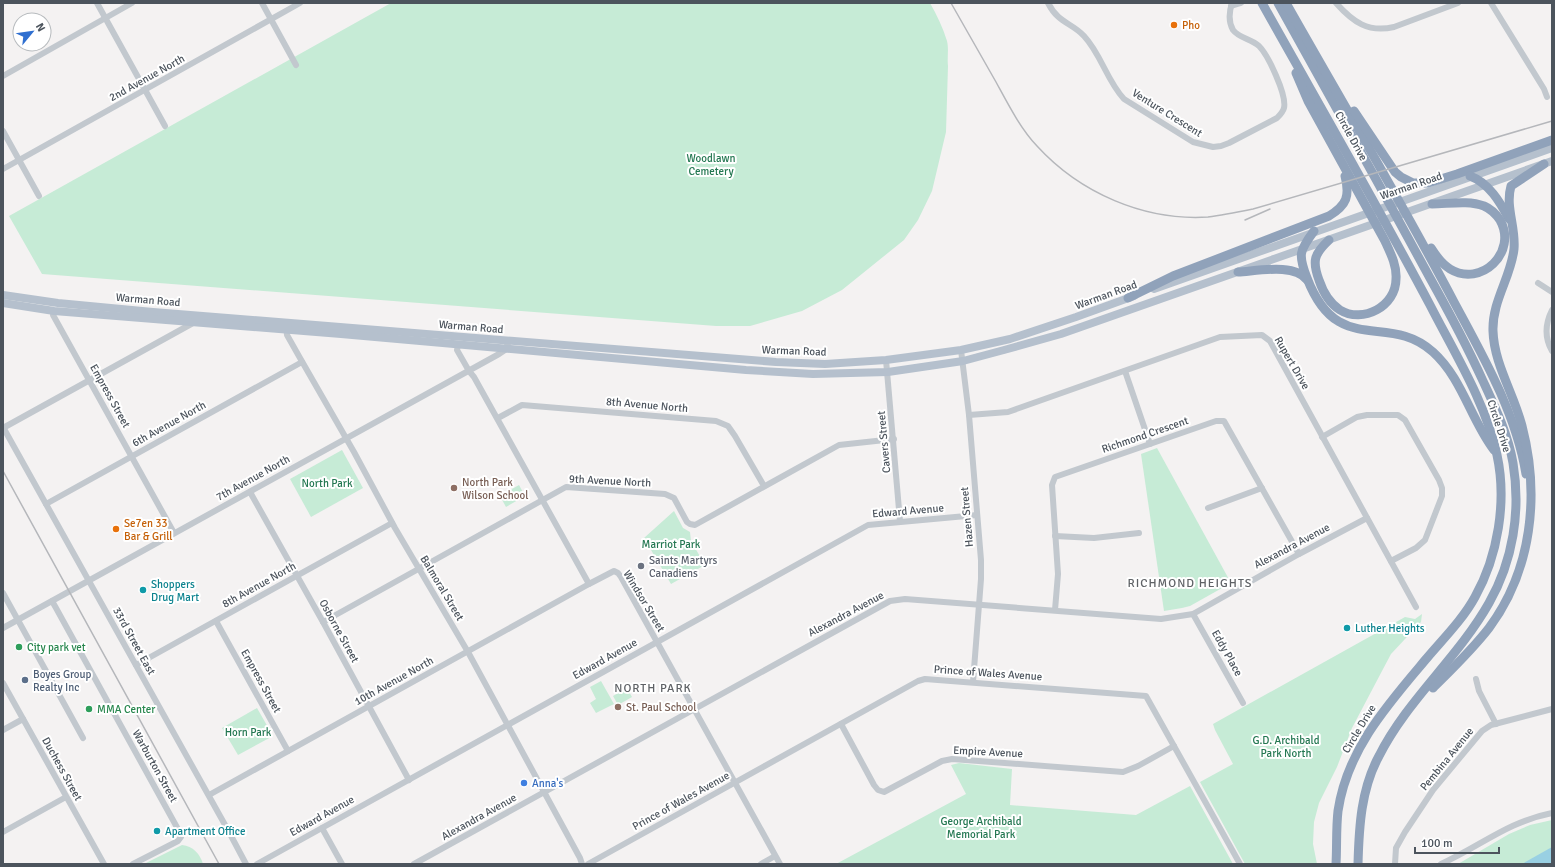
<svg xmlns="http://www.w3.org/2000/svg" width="1555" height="867" font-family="Signika,sans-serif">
	<rect width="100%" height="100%" fill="#f4f2f2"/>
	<g fill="#c6ebd6">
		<path d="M391,3H930C937,15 943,28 947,41C949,49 947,58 948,66L946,132L932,191L918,220L904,240L842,290L802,311L750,326H716L42,274L9,216Z"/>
		<path d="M1157,448L1231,583L1190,606L1182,608L1164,611L1141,454Z"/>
		<path d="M342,450L363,488L311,517L290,479Z"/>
		<path d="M519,485L525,496L506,507L500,496Z"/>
		<path d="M674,511L683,528L690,532L691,541L705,565L671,584L644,538Z"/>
		<path d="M1422,614L1421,622L1391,654L1382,671L1352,728L1337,767L1319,803L1314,822L1313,844L1317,864H1245L1200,782L1233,764L1215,730L1213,724L1405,617L1415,619Z"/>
		<path d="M601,681L614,704L596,713L590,703L596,699L590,687Z"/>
		<path d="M627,688L632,697L618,705L613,696Z"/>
		<path d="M257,708L273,736L238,755L222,728Z"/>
		<path d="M959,763L1012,769L1010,805L1136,815L1190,786L1233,864H836L966,794L951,765Z"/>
		<path d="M1552,820V850L1524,864H1458L1509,834L1530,825Z"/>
		<path d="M182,845C193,846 200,854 203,864H144Z"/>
	</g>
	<path fill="#99d0e3" d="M1552,847V864H1522Z"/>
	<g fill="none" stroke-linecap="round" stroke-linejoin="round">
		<g stroke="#c2c8ce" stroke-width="6">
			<path d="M97,3L165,126"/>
			<path d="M262,3L296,65"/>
			<path d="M1048,3C1059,24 1071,22 1084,36C1101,54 1107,81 1124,99L1193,142L1213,147L1221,146L1229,143L1277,118C1280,115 1283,112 1284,108C1287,95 1268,55 1259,46C1251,39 1239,38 1233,30C1228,21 1229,12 1232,3"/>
			<path d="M1336,3C1353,22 1368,33 1394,27L1458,3"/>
			<path d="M1491,3L1544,89L1547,97"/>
			<path d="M1231,6L1241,3"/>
			<path d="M3,76L132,3"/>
			<path d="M3,131L39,196"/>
			<path d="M3,169L300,3"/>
			<path d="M1538,283L1552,292"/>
			<path d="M1552,310C1545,324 1544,337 1552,351"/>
			<path d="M54,311L53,315L174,533"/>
			<path d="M286,326L287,335L300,358L354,452L395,528L468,652L580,858L582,864"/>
			<path d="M458,345L457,350L469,371L474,377L589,584"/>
			<path d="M961,350L969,415L981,560V579L973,682"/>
			<path d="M886,360L900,521"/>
			<path d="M1125,371L1150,444"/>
			<path d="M969,415L1008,412L1220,337L1262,335L1270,341L1416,607"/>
			<path d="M498,418L522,405L716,421L728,426L735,436L764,486"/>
			<path d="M3,427L229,832L246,864"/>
			<path d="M3,428L193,323"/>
			<path d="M1322,437L1357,417L1367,415H1398L1405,420L1439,480L1442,488V496L1425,540L1416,548L1391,561"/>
			<path d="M250,492L323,622L409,780"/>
			<path d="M46,504L302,362"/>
			<path d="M1208,508L1262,488"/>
			<path d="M1055,536L1094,538L1139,533"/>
			<path d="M3,593L83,738"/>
			<path d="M52,601L56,608L179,831L181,837L178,841L133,864"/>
			<path d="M1055,610L1058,574L1052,485L1055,477L1216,421H1224L1299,554"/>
			<path d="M1193,614L1243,703"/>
			<path d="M216,621L288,751"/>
			<path d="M323,622L566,487L665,494L674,498L687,522L690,524L695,525L839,445L894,439"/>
			<path d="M3,628L499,354L505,350L509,341"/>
			<path d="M136,665L392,523"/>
			<path d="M1476,679L1479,691L1496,724"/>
			<path d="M3,683L104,864"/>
			<path d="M841,724L874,785L878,790L884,792L942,761L952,759L1123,772L1138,766L1174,746"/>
			<path d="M3,730L23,719"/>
			<path d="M209,795L589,584L614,571L618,573L621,577L780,864"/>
			<path d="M322,828L342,864"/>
			<path d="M3,832L66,797"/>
			<path d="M257,864L868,525L977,515"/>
			<path d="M414,864L890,601L905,599L1161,619L1193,614L1299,554L1367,518"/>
			<path d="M588,864L918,681L925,679L1146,696L1240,864"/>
			<path d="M761,864L775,856"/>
			<path d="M1395,864L1396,848L1405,832L1433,790L1482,731L1491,725L1552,709"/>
			<path d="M1441,864C1481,846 1507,822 1552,813"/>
		</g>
		<g stroke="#b5c0cd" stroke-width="8">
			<path d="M1154,289L1552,148"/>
			<path d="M3,295L58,303L153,312L776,362L825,364L886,360L961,350L1010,339L1076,317L1134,296"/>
			<path d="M3,303L54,311L104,315L341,334L746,370L813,374L888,372L963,361L1004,350L1061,334L1552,161"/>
		</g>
		<g stroke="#90a2ba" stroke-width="9">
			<path d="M1262,3C1318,103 1376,203 1430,305C1454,352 1486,403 1497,455C1507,501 1498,556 1475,597C1463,619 1444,638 1427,658C1389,703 1347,749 1338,811C1336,828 1337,847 1336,864"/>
			<path d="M1278,3C1329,94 1380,186 1430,278C1449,312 1467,346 1483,381C1495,407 1508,434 1513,463C1521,511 1513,561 1489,603C1458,658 1407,700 1379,756C1361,789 1359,827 1358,864"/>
			<path d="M1286,3C1342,102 1401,201 1454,302C1483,356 1516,413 1526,474"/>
			<path d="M1296,73L1308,101L1385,241C1391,254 1397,266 1396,279C1396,306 1363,324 1340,310C1329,303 1323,292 1319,280C1312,261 1314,254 1329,240"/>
			<path d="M1354,111L1395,172L1401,177L1413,183H1428L1457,174L1552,140"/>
			<path d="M1470,176C1489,183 1500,202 1509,219"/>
			<path d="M1314,231C1299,251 1298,255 1307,278C1338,359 1388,311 1433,352C1462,378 1471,420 1494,450"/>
			<path d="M1431,248C1436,256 1442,264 1450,269C1481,288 1518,252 1500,220C1496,214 1491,209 1484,206C1468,200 1448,204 1432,204"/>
			<path d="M1238,272C1257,271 1295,263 1307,280"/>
			<path d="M1128,298L1173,276L1329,216C1347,205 1350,196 1345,176"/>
			<path d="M1433,688C1452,669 1472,650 1489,628C1532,570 1540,495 1522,426C1514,394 1494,364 1493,331C1492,301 1511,277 1514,249C1516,227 1505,207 1511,186L1544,164"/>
		</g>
		<g stroke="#b5b7bb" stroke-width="1.5">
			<path d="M951,3C966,29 981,56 996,82C1008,104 1020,128 1037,146C1080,193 1144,221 1208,217C1223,215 1238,212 1253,209L1552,121"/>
			<path d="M1245,220L1270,209"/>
			<path d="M3,471L219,864"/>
		</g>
	</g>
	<g fill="#e8710a" stroke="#fff" stroke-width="1.5">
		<circle cx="1174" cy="25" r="4"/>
		<circle cx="116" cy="529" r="4"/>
	</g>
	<g fill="#8d6e63" stroke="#fff" stroke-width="1.5">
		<circle cx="454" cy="488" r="4"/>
		<circle cx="618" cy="707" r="4"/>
	</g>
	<circle fill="#6b7280" stroke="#fff" stroke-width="1.5" cx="641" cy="566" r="4"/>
	<g fill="#0f9aa8" stroke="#fff" stroke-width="1.5">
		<circle cx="143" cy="590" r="4"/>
		<circle cx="1347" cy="628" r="4"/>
		<circle cx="157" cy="831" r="4"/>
	</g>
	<g fill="#2e9e5b" stroke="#fff" stroke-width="1.5">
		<circle cx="19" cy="647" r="4"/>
		<circle cx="89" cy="709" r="4"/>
	</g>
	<circle fill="#5c6f8a" stroke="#fff" stroke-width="1.5" cx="25" cy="680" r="4"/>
	<circle fill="#3f7fe0" stroke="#fff" stroke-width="1.5" cx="524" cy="783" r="4"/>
	<g text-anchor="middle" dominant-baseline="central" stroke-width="4" stroke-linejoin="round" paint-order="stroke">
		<g font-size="11" fill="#c56008" stroke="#fff" text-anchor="start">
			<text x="1182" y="25">Pho</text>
			<text x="124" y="523">Se7en 33<tspan x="124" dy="13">Bar &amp; Grill</tspan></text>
		</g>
		<g font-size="11" fill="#4c545d" stroke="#fff">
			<text transform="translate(147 78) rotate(-29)">2nd Avenue North</text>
			<text transform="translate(1167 113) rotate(32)">Venture Crescent</text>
			<text transform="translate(1351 136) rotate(61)">Circle Drive</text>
			<text transform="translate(1411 186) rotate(-19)">Warman Road</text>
			<text transform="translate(1106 295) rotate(-20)">Warman Road</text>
			<text transform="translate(148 300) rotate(5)">Warman Road</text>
			<text transform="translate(471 327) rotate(5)">Warman Road</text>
			<text transform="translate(794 351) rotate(2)">Warman Road</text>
			<text transform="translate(1292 363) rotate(60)">Rupert Drive</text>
			<text transform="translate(110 396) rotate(61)">Empress Street</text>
			<text transform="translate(647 405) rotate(5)">8th Avenue North</text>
			<text transform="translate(169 424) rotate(-29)">6th Avenue North</text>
			<text transform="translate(1499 426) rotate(72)">Circle Drive</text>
			<text transform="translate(1145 435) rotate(-19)">Richmond Crescent</text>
			<text transform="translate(884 442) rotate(-95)">Cavers Street</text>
			<text transform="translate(253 478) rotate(-29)">7th Avenue North</text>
			<text transform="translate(610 481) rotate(3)">9th Avenue North</text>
			<text transform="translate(908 511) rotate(-5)">Edward Avenue</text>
			<text transform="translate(967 517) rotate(-95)">Hazen Street</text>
			<text transform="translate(1292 546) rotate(-28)">Alexandra Avenue</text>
			<text transform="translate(259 585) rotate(-29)">8th Avenue North</text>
			<text transform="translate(442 588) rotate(59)">Balmoral Street</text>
			<text transform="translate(644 601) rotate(59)">Windsor Street</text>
			<text transform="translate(846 614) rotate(-28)">Alexandra Avenue</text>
			<text transform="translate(339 631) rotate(61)">Osborne Street</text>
			<text transform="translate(134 641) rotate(61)">33rd Street East</text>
			<text transform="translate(1227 653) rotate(61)">Eddy Place</text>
			<text transform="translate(605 659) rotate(-29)">Edward Avenue</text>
			<text transform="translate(988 673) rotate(4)">Prince of Wales Avenue</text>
			<text transform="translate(261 681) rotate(61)">Empress Street</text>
			<text transform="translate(394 681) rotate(-29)">10th Avenue North</text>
			<text transform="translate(1359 729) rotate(-59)">Circle Drive</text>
			<text transform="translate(988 752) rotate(3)">Empire Avenue</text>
			<text transform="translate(1447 759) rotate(-51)">Pembina Avenue</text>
			<text transform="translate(155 766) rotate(61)">Warburton Street</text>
			<text transform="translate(62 769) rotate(61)">Duchess Street</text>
			<text transform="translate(681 801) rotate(-29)">Prince of Wales Avenue</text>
			<text transform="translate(322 816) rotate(-29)">Edward Avenue</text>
			<text transform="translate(479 817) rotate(-29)">Alexandra Avenue</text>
		</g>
		<g font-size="11" fill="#237751" stroke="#fff">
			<text x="711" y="158">Woodlawn<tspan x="711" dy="13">Cemetery</tspan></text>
			<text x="327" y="483">North Park</text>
			<text x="671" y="544">Marriot Park</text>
			<text x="248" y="732">Horn Park</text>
			<text x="1286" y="740">G.D. Archibald<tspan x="1286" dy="13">Park North</tspan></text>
			<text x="981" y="821">George Archibald<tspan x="981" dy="13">Memorial Park</tspan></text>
		</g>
		<g font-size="11" fill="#785e54" stroke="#fff" text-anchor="start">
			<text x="462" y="482">North Park<tspan x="462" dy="13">Wilson School</tspan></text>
			<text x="626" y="707">St. Paul School</text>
		</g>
		<g font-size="11" fill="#5b616d" stroke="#fff" text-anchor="start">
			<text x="649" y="560">Saints Martyrs<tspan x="649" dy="13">Canadiens</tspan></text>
		</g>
		<g font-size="11" fill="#0d838f" stroke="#fff" text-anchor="start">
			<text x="151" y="584">Shoppers<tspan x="151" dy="13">Drug Mart</tspan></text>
			<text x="1355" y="628">Luther Heights</text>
			<text x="165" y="831">Apartment Office</text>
		</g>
		<g font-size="11" fill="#27864d" stroke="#fff" text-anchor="start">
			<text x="27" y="647">City park vet</text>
			<text x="97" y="709">MMA Center</text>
		</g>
		<g font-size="11" fill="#4e5e75" stroke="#fff" text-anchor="start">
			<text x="33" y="674">Boyes Group<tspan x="33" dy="13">Realty Inc</tspan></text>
		</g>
		<g font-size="11" fill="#366cbe" stroke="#fff" text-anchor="start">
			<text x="532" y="783">Anna's</text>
		</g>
		<g font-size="12" letter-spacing="1" fill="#5f6266" stroke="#fff">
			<text x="1190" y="583">RICHMOND HEIGHTS</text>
			<text x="653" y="688">NORTH PARK</text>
		</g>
	</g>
	<rect width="1555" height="867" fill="none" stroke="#4c545d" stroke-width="8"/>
	<g transform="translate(32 32) rotate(61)"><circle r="19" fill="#ffffff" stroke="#b7bbbe"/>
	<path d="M0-3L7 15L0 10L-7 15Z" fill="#2f6fd0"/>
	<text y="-6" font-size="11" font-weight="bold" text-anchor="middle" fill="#4c545d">N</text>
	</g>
	<path d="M1415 847v6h84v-6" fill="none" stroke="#4c545d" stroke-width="2"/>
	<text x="1421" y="847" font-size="12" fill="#4c545d" stroke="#ffffff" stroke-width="3" paint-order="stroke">100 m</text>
</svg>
